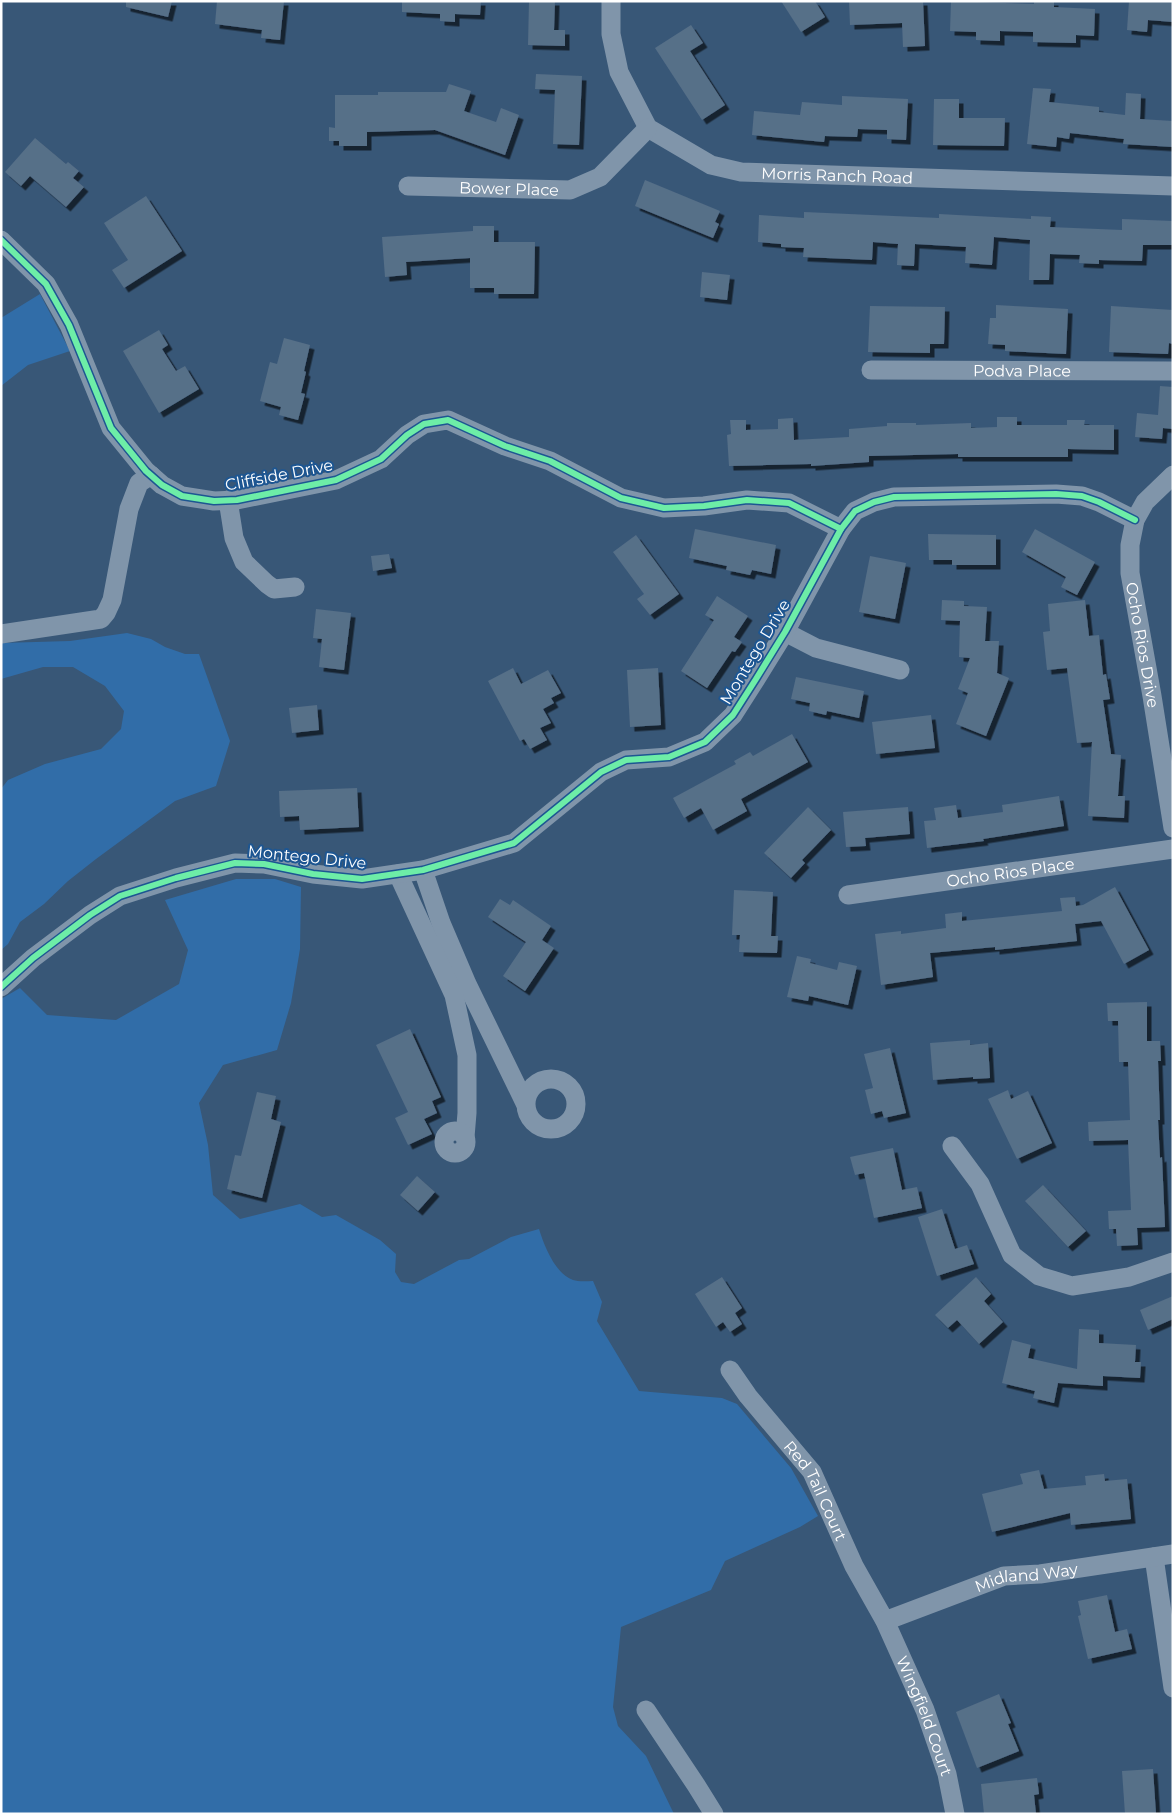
<svg xmlns="http://www.w3.org/2000/svg" width="1174" height="1815" font-family="Montserrat,sans-serif">
	<defs>
		<filter id="shadow"><feDropShadow dx="4.5" dy="4.5" stdDeviation="0" flood-color="#0009"/></filter>
	</defs>
	<rect width="100%" height="100%" fill="#385777"/>
	<g fill="#316da8">
		<path d="M40,294L70,351L28,365L1,386V318Z"/>
		<path d="M127,633L151,639L165,647L185,654H199L230,741L216,786L175,801L96,859L68,881L44,904L20,922L8,944L1,950V789L8,780L45,764L101,749L121,729L124,711L105,686L73,667H43L1,679V643L70,641Z"/>
		<path d="M236,879H275L301,887L300,949L291,1003L277,1050L223,1065L199,1103L208,1145L213,1195L240,1219L300,1204L322,1217L336,1215L380,1240L396,1254L395,1272L401,1282L414,1284L459,1260L469,1259L511,1237L539,1229C544,1245 555,1274 573,1280C579,1282 587,1281 593,1281L602,1302L597,1321L639,1391L722,1398L737,1404L791,1468L818,1516L800,1527L725,1561L711,1590L621,1627L613,1707L618,1726L646,1756L674,1814H1V999L20,988L47,1015L116,1020L179,984L188,950L165,900Z"/>
	</g>
	<g fill="#566f88" filter="url(#shadow)">
		<path d="M126,1H172L168,17L126,7Z"/>
		<path d="M217,1H284L280,40L261,38L262,30L215,24Z"/>
		<path d="M402,1H481L480,15L455,14V22L440,21V14L402,12Z"/>
		<path d="M529,1H555L554,30H565V46L528,45Z"/>
		<path d="M781,1H815L825,17L801,32Z"/>
		<path d="M849,1H923L925,46L903,47L902,23L850,25Z"/>
		<path d="M951,1L1034,4V1H1054V7L1095,9L1094,36L1076,35V43L1033,42V32L1000,31V41L976,40V32L950,31Z"/>
		<path d="M1129,1H1173V22L1148,20L1147,32L1127,30Z"/>
		<path d="M691,25L703,43L690,51L725,105L702,120L655,48Z"/>
		<path d="M536,74L582,76L579,145L553,144L555,90L535,89Z"/>
		<path d="M449,84L471,91L464,111L496,122L501,108L519,115L505,155L435,130L367,132V146H339V141H329V127L335,128V95H378V92H446Z"/>
		<path d="M1033,88L1051,89L1049,102L1099,107V112L1125,115L1126,93L1141,94L1140,119L1173,121V147L1123,144L1124,139L1070,133L1069,139L1057,137L1056,147L1027,144Z"/>
		<path d="M842,96L908,99L906,140L887,139V130L858,129L857,137L825,136L824,142L752,135L754,111L800,115L802,102L842,105Z"/>
		<path d="M934,99H959V118H1005L1004,146L933,145Z"/>
		<path d="M35,138L66,164L68,162L79,171L73,178L84,187L66,207L30,176L21,186L5,172Z"/>
		<path d="M645,180L720,211L715,222L719,224L713,238L635,206Z"/>
		<path d="M146,196L182,251L124,288L112,270L128,260L104,223Z"/>
		<path d="M804,212L939,218V214L1031,219V216L1051,217L1050,227L1122,230V219L1173,221V245H1143L1142,261L1099,260V264L1079,263L1080,255L1050,254L1049,280H1029L1030,240L994,237L992,265L965,263L966,247L915,244L914,266L897,265L898,244L873,242L872,260L803,257L804,248L781,247V244L758,242L759,215L804,218Z"/>
		<path d="M473,226H494V242H535L534,294H494V288H470V258L406,262L407,275L385,277L382,237L473,231Z"/>
		<path d="M702,272L730,275L727,300L700,297Z"/>
		<path d="M996,305L1068,309L1066,354L1005,351V345L988,344L990,318H996Z"/>
		<path d="M870,306L945,307L944,344H930V353L868,352Z"/>
		<path d="M1111,306L1173,310V344L1169,343L1168,354L1109,352Z"/>
		<path d="M159,330L168,345L162,349L176,371L185,366L199,389L159,413L123,351Z"/>
		<path d="M284,338L310,345L304,371L306,372L301,393L305,394L298,420L279,415L281,407L260,401L270,362L277,364Z"/>
		<path d="M1160,386L1173,387V429L1163,428L1162,439L1135,437L1137,413L1158,415Z"/>
		<path d="M997,417H1017V425H1067V420H1085L1084,425H1114V450L1068,449V457H958V454L869,456V462L811,466V464L729,466L727,435L731,434L730,420H746V430L778,429V419L793,418L794,440L849,437V429L887,426V423H916V425L971,423V428L997,427Z"/>
		<path d="M695,529L776,545L771,574L752,570L750,575L726,570L727,566L689,558Z"/>
		<path d="M1035,529L1095,562L1077,595L1061,587L1066,577L1022,552Z"/>
		<path d="M928,534L996,535V565H952V560H929Z"/>
		<path d="M636,535L679,594L650,615L637,599L644,594L613,552Z"/>
		<path d="M389,554L392,568L373,571L371,556Z"/>
		<path d="M870,556L906,563L895,619L859,612Z"/>
		<path d="M717,596L748,616L734,637L742,642L735,652L732,651L707,688L681,671L714,620L705,615Z"/>
		<path d="M942,600L964,601V606L987,607L985,641H999L997,673L1009,678L986,736L956,724L968,693L958,689L970,658L959,657L960,621L941,620Z"/>
		<path d="M1085,600L1089,636L1099,635L1103,675L1106,674L1110,699L1103,700L1111,754L1121,755L1118,796H1125L1124,818L1088,816L1092,742L1077,743L1067,668L1047,670L1043,632L1050,631L1048,604Z"/>
		<path d="M316,609L351,613L344,670L319,667L322,639L313,638Z"/>
		<path d="M513,668L521,684L548,670L561,693L551,698L554,703L543,709L551,723L540,728L547,740L530,749L524,739L520,741L488,681Z"/>
		<path d="M658,668L661,725L630,727L627,670Z"/>
		<path d="M796,677L864,691L859,718L827,711L826,715L809,711L810,703L791,699Z"/>
		<path d="M317,705L319,730L292,733L289,708Z"/>
		<path d="M931,715L935,748L876,754L872,722Z"/>
		<path d="M792,734L808,762L741,799L747,811L713,830L701,808L684,818L673,798L736,764L734,761L750,752L753,756Z"/>
		<path d="M357,788L359,827L300,830L299,816L280,817L279,791Z"/>
		<path d="M1059,796L1064,826L983,839L984,841L927,848L924,821L936,820L934,808L956,805L958,818L1003,812L1002,805Z"/>
		<path d="M808,807L831,830L802,860L805,863L791,878L764,853Z"/>
		<path d="M908,807L910,834L865,838L866,846L846,847L843,812Z"/>
		<path d="M1115,887L1149,950L1124,964L1101,921L1075,924L1077,941L995,950V947L930,953L933,977L881,985L875,934L901,931V934L946,928L945,914L962,912V921L1062,911L1060,898L1075,897L1076,906L1083,905Z"/>
		<path d="M734,890L773,892L771,936H778L777,953L739,952L740,935H732Z"/>
		<path d="M500,899L510,905L513,900L551,926L542,940L554,948L525,991L503,976L526,942L488,917Z"/>
		<path d="M797,956L811,959L810,963L837,970L839,962L857,966L848,1005L809,996L808,1001L787,997Z"/>
		<path d="M1147,1002V1041H1160L1161,1061H1158L1160,1120H1158L1160,1158L1162,1157L1165,1227L1137,1228L1138,1245L1117,1246L1116,1229H1109L1108,1211L1131,1210L1128,1140L1089,1141L1088,1122L1130,1120L1128,1062H1119L1118,1021H1108L1107,1003Z"/>
		<path d="M410,1029L441,1097L432,1101L437,1113L424,1119L432,1134L408,1145L395,1118L408,1112L376,1045Z"/>
		<path d="M970,1040V1045L988,1043L990,1078L973,1079V1077L933,1080L930,1043Z"/>
		<path d="M890,1048L906,1113L884,1118L882,1111L871,1114L865,1090L873,1088L864,1054Z"/>
		<path d="M1008,1090L1011,1099L1028,1091L1052,1143L1017,1159L988,1099Z"/>
		<path d="M257,1092L276,1096L271,1119L281,1122L262,1198L227,1189L235,1155L241,1156Z"/>
		<path d="M893,1148L902,1190L917,1187L922,1208L874,1218L864,1173L855,1175L850,1157Z"/>
		<path d="M417,1176L435,1192L418,1211L400,1195Z"/>
		<path d="M1043,1185L1086,1231L1068,1247L1025,1201Z"/>
		<path d="M942,1209L955,1249L967,1245L974,1264L937,1276L918,1217Z"/>
		<path d="M722,1277L742,1308L735,1313L742,1324L730,1332L723,1322L716,1327L695,1294Z"/>
		<path d="M976,1277L991,1294L984,1301L1003,1322L979,1344L957,1320L948,1328L935,1315Z"/>
		<path d="M1173,1296V1319L1148,1330L1140,1310Z"/>
		<path d="M1079,1329L1099,1330V1343L1136,1345L1135,1362H1141L1140,1378L1103,1376V1386L1058,1383L1054,1403L1033,1398L1035,1391L1002,1383L1012,1340L1031,1345L1028,1358L1077,1369Z"/>
		<path d="M1039,1470L1044,1489L1086,1485L1085,1476L1104,1474L1105,1481L1127,1479L1131,1519L1071,1525L1070,1513L992,1532L982,1494L1023,1484L1020,1474Z"/>
		<path d="M1107,1595L1115,1632L1127,1629L1132,1649L1088,1659L1078,1616L1081,1615L1078,1601Z"/>
		<path d="M999,1694L1011,1723L1008,1724L1019,1751L977,1768L956,1712Z"/>
		<path d="M1153,1769L1156,1814H1125L1122,1771Z"/>
		<path d="M1037,1778L1039,1794L1034,1795L1036,1814H984L981,1784Z"/>
	</g>
	<g fill="none" stroke-linecap="round" stroke-linejoin="round">
		<g stroke="#8095aa" stroke-width="19">
			<path id="s1" d="M611,1V34L619,72L648,128L711,165L741,172L1173,186"/>
			<path id="s2" d="M408,186L570,190L600,177L648,128"/>
			<path d="M1,240L46,284L69,325L111,428L146,471L162,485L182,496L214,501L237,500L336,480L381,459L407,435L424,424L448,420L505,446L550,461L621,498L664,508L704,506L747,500L789,503L841,529"/>
			<path id="s3" d="M871,370L1173,371"/>
			<path id="s4" d="M1173,475L1145,502L1135,520L1130,545V573L1152,696L1173,828"/>
			<path d="M228,500L234,538L244,562L267,584L274,589L295,587"/>
			<path d="M785,632L816,648L900,670"/>
			<path d="M1,634L101,619L106,613L112,600L129,509L139,483L151,475"/>
			<path d="M423,870L441,923L467,984L525,1103"/>
			<path d="M398,874L454,995L467,1055V1113L465,1137"/>
			<path id="s5" d="M848,895L1173,849"/>
			<path d="M1,987L33,958L90,915L120,896L176,878L235,863L264,864L313,874L362,879L423,870L514,843L601,772L626,760L669,757L705,742L733,715L756,679L785,632L841,529L855,511L874,502L894,497L1056,494L1082,496L1099,502L1135,520"/>
			<circle cx="551" cy="1104" r="25"/>
			<circle cx="455" cy="1142" r="11"/>
			<path d="M952,1146L980,1184L1012,1255L1039,1276L1072,1286L1129,1277L1173,1262"/>
			<path id="s6" d="M730,1370L748,1396L812,1472L854,1566L885,1621L925,1710L947,1774L955,1814"/>
			<path d="M1154,1557L1173,1688"/>
			<path id="s7" d="M885,1621L1004,1576L1040,1574L1173,1554"/>
			<path d="M646,1710L696,1785L714,1814"/>
		</g>
		<g stroke="#1d5692" stroke-width="9">
			<g id="cycleway">
				<path d="M1,240L46,284L69,325L111,428L146,471L162,485L182,496L214,501L237,500L336,480L381,459L407,435L424,424L448,420L505,446L550,461L621,498L664,508L704,506L747,500L789,503L841,529"/>
				<path d="M1,987L33,958L90,915L120,896L176,878L235,863L264,864L313,874L362,879L423,870L514,843L601,772L626,760L669,757L705,742L733,715L756,679L785,632L841,529L855,511L874,502L894,497L1056,494L1082,496L1099,502L1135,520"/>
			</g>
		</g>
		<use href="#cycleway" stroke="#6deda7" stroke-width="6"/>
	</g>
	<g text-anchor="middle" dominant-baseline="central" stroke-width="4" stroke-linejoin="round" paint-order="stroke">
		<g font-size="16" fill="#fff" stroke="#1d5692">
			<text stroke="none"><textPath href="#s1" startOffset="335">Morris Ranch Road</textPath></text>
			<text stroke="none"><textPath href="#s2" startOffset="101">Bower Place</textPath></text>
			<text stroke="none"><textPath href="#s3" startOffset="151">Podva Place</textPath></text>
			<text transform="translate(279 475) rotate(-11)">Cliffside Drive</text>
			<text stroke="none"><textPath href="#s4" startOffset="186">Ocho Rios Drive</textPath></text>
			<text transform="translate(755 652) rotate(-59)">Montego Drive</text>
			<text transform="translate(307 857) rotate(6)">Montego Drive</text>
			<text stroke="none"><textPath href="#s5" startOffset="164">Ocho Rios Place</textPath></text>
			<text stroke="none"><textPath href="#s6" startOffset="149">Red Tail Court</textPath></text>
			<text stroke="none"><textPath href="#s7" startOffset="149">Midland Way</textPath></text>
			<text stroke="none"><textPath href="#s6" startOffset="400">Wingfield Court</textPath></text>
		</g>
	</g>
	<rect width="1174" height="1815" fill="none" stroke="#ffffff" stroke-width="5"/>
</svg>
